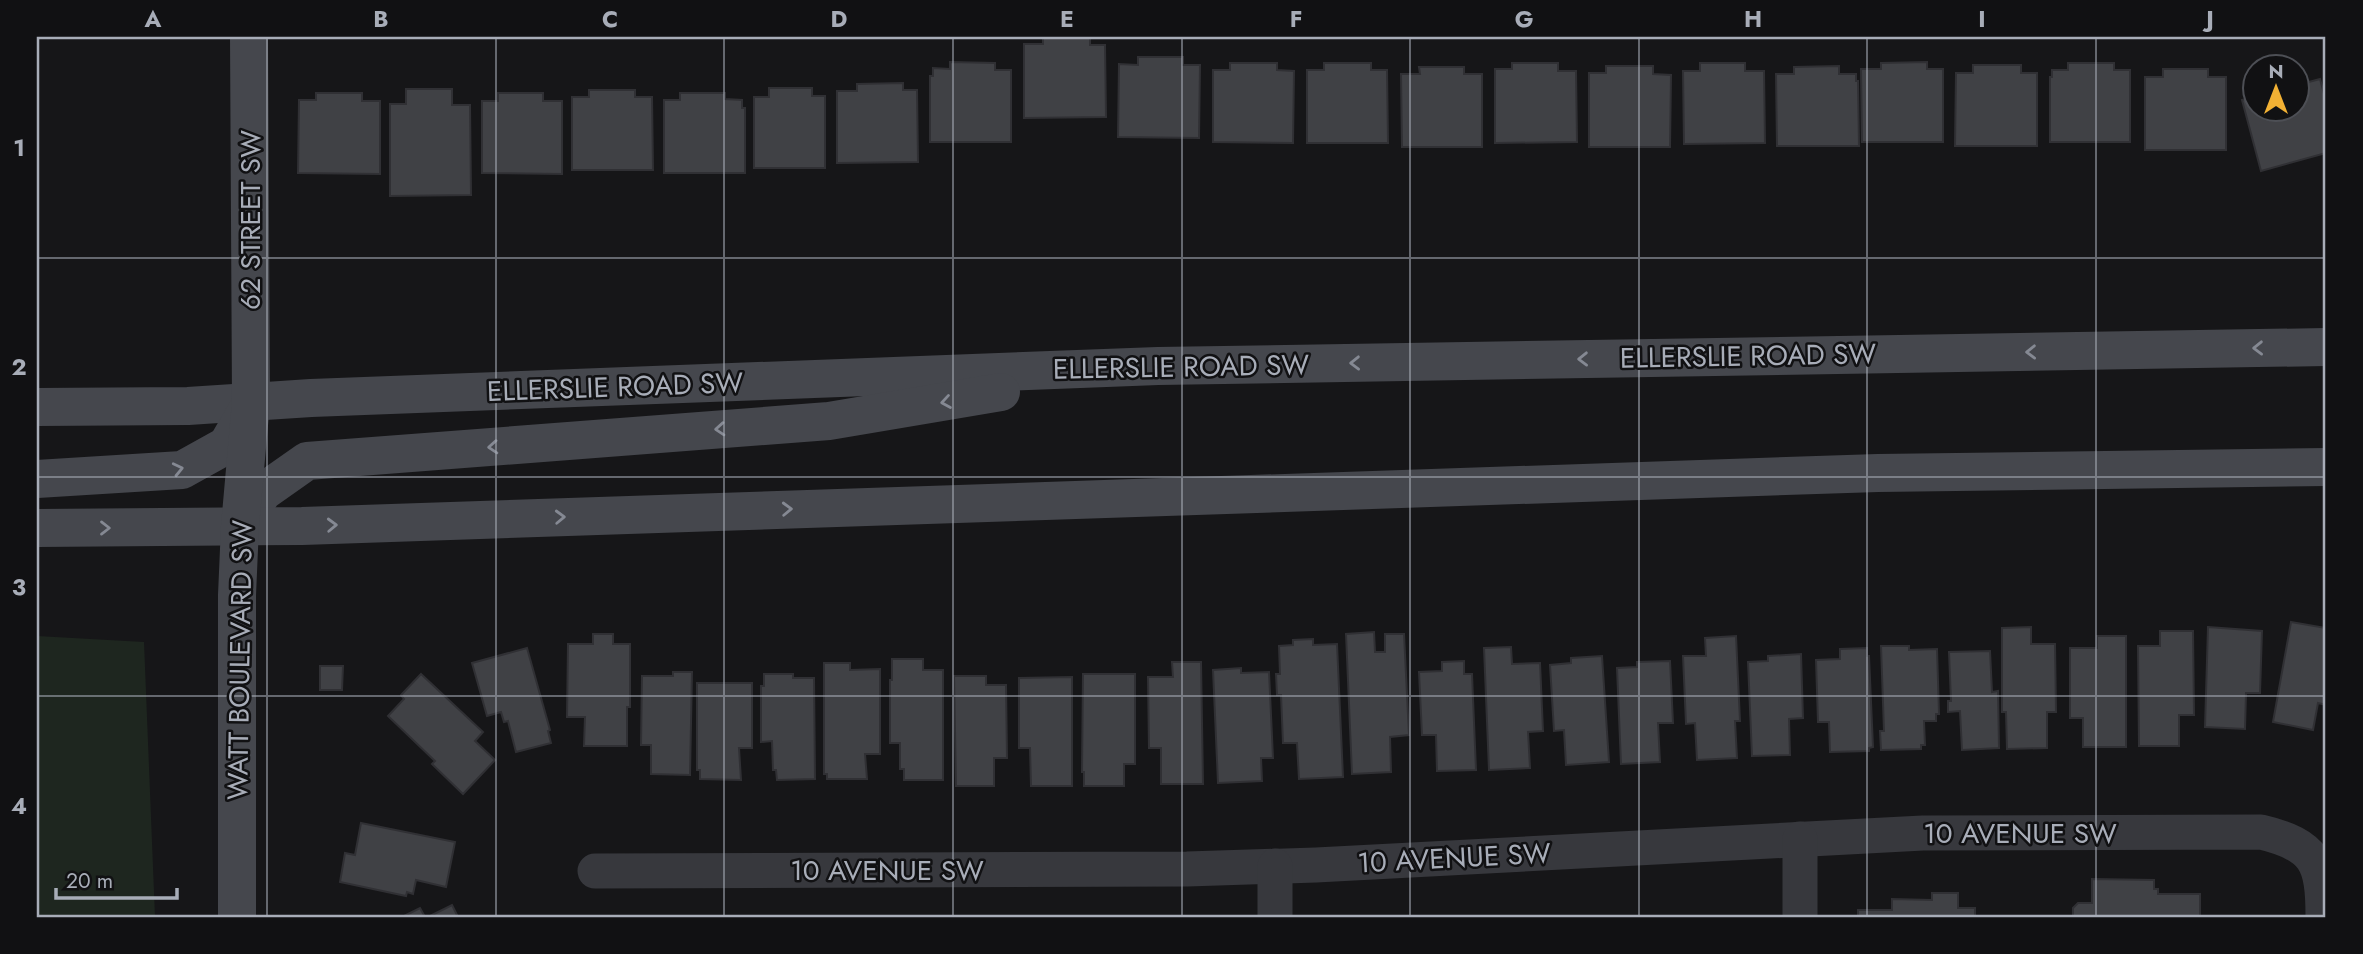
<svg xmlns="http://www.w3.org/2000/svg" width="2363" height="954" font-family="Jost,sans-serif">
	<rect width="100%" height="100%" fill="#161618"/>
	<path fill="#1e261f" d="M37,636L144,642L155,917H37Z"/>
	<g fill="#404145" stroke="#303034" stroke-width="2">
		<path d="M1090,37V45H1105L1106,117L1024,118V44H1043V38Z"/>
		<path d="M1138,57H1183V65H1200L1199,138L1118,137L1119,64L1138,65Z"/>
		<path d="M950,62L995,63V70H1011V142H930V76H933V68L950,69Z"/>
		<path d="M1927,62V69H1943V142H1862L1861,69H1881V63Z"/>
		<path d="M1230,63H1277V70L1294,71L1293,143L1213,142V70H1230Z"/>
		<path d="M1324,63H1371V70H1387L1388,143H1307V70H1324Z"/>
		<path d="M1512,63H1558V71H1576L1577,142L1495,143V69H1512Z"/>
		<path d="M1700,63H1745V71H1764L1765,143L1684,144L1683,71H1700Z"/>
		<path d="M2068,63H2114V70H2130V142H2050V77H2052V70H2068Z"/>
		<path d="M1973,65H2021V73H2037V146H1955L1956,73H1973Z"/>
		<path d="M1606,66H1653V74L1671,75L1670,147H1589V73H1606Z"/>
		<path d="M1839,66V74H1856V81H1858L1859,146H1777L1776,74H1794V67Z"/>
		<path d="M1419,67H1464V74H1482V147H1402L1401,74H1420Z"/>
		<path d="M2163,69H2208V77H2226V150H2145V77H2163Z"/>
		<path d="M2303,77L2305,83L2320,79L2326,101V153L2261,171L2242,100L2254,97V108H2296V78Z"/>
		<path d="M903,83V90H917L918,162L837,163V91H857V84Z"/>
		<path d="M769,88H812V96H825V168H754V97H769Z"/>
		<path d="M406,89H452V105H470L471,195L390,196V104H406Z"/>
		<path d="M589,90H635V97H652L653,170H572V97H589Z"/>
		<path d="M316,93H362V101H380V174L298,173L299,100H316Z"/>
		<path d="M498,93H543V101H562V174L482,173V101H498Z"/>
		<path d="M680,93H725V99L742,100V108H745V173H664V100H680Z"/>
		<path d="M2291,622L2326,628V705L2318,703L2313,730L2273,722Z"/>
		<path d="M2031,627V644H2055L2056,712H2047V748L2007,749L2006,712H2002V628Z"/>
		<path d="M2208,627L2262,631L2260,693H2246L2245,729L2205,727Z"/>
		<path d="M2160,631H2193L2194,715H2179V746H2139L2138,646H2160Z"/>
		<path d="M1374,632L1375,652H1385V634H1404L1409,735L1390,737L1391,772L1352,774L1346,634Z"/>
		<path d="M593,634H613V644H630V707H627V746H584L585,717H567L568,644H593Z"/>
		<path d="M1736,636L1740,721H1735L1737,758L1697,760L1695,723L1686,724L1683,656H1706L1705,638Z"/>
		<path d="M2097,636H2126V747H2083V718H2070V648H2097Z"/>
		<path d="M1313,639V645L1337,644L1343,777L1299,779L1297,743H1283L1281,695H1277L1276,674H1280L1279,646L1293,645V640Z"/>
		<path d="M1881,646H1909V650L1937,649L1939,714H1936V721H1924L1925,745H1921V749L1881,750L1880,731H1884Z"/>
		<path d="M1511,647L1512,664L1540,663L1543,731L1528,732L1530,768L1489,770L1484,648Z"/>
		<path d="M527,648L550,730L548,731L551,743L516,752L508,721L504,722L501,712L487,716L472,663Z"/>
		<path d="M1867,648V656H1869L1873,747L1869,748V751L1830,752L1829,722H1818L1816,660L1840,659V649Z"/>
		<path d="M1990,651L1992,692L1998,691L1999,748L1962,750L1960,711L1948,712V701H1951L1949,652Z"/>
		<path d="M1801,654L1803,718L1789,719L1790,755L1752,756L1748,662L1768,661V656Z"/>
		<path d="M1602,656L1609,762L1566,765L1564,730L1554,731L1550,665L1571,663V658Z"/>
		<path d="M892,659H923V670H943V780H904V769H900V743H890V680H892Z"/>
		<path d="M1464,661V674H1472L1476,770L1437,771L1436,735H1422L1419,672L1442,671V662Z"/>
		<path d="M1670,661L1673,723H1658L1660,762L1621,764L1617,668L1637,667V662Z"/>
		<path d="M1172,662H1201L1203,784H1161V748H1149L1148,677H1173Z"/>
		<path d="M824,663H850V670L880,669V754H865L867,779H827V774H824Z"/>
		<path d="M320,666H343L342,690H320Z"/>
		<path d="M1241,668V673L1269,672L1273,758H1261L1262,781L1218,783L1213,670Z"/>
		<path d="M673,672H692L690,775L651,774V745H641L642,676H673Z"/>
		<path d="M421,674L483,732L475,741L495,760L463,794L432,764L435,761L388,716L404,699L401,695Z"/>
		<path d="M764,674H793V678H814L815,779L777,780L776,770H773L772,741L761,742V686H764Z"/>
		<path d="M1083,674H1135V764H1124V786H1084V772H1082Z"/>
		<path d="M954,676H986V685H1006L1007,758H994V786H956Z"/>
		<path d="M1072,677V786H1031L1030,748H1019V678Z"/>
		<path d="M697,683H752V748H739L741,780L700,779V770H697Z"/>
		<path d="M361,823L455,842L446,887L416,880L413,894L407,892L406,896L340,882L345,853L355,855Z"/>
		<path d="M2092,879L2154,880V889H2158V894H2200V917H2073V908L2078,903H2092Z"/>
		<path d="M1932,893H1958V908H1975V917H1858V910H1892V899L1932,900Z"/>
		<path d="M452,905L458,917H428Z"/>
		<path d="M420,908L425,917H402Z"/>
	</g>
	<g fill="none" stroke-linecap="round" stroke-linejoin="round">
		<g stroke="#37383d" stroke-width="35">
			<path d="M595,871L1187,869L1316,865L1923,833L2261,832C2316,845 2323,863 2323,917"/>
			<path d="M1275,917V866"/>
			<path d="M1800,917V839"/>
		</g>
		<g stroke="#45474d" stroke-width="38">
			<path d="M37,407L188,406L311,398L1158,366L2326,347"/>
			<path d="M37,479L182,470L227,445L249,407"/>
			<path d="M240,526L263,492L307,461L829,421L1001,392"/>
			<path d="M37,528L302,526L1878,473L2326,467"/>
			<path d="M237,917V595L240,526L251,402L249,37"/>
		</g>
	</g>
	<defs><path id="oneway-chevron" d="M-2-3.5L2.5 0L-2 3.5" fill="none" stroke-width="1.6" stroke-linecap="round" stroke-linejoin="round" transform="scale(1.75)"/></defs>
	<g stroke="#858993">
		<use href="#oneway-chevron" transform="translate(2258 348) rotate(179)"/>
		<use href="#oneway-chevron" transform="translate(2031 352) rotate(179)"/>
		<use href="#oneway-chevron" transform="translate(1583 359) rotate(179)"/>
		<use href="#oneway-chevron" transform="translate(1355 363) rotate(179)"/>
		<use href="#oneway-chevron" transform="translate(946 402) rotate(171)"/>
		<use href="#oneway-chevron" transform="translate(720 429) rotate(176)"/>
		<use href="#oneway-chevron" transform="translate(493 447) rotate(176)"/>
		<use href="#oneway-chevron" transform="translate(178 469) rotate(-13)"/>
		<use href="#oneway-chevron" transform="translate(787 509) rotate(-2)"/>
		<use href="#oneway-chevron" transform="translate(560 517) rotate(-2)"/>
		<use href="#oneway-chevron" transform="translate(332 525) rotate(-2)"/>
		<use href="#oneway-chevron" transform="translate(105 528)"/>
	</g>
	<path fill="none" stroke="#a8adb8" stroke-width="2" stroke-opacity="0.55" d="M267,37V917M496,37V917M724,37V917M953,37V917M1182,37V917M1410,37V917M1639,37V917M1867,37V917M2096,37V917M37,258H2326M37,477H2326M37,696H2326"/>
	<g text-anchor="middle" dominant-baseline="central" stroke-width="5" stroke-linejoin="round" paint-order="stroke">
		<g font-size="28" fill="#a8adb8" stroke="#111113">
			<text transform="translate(250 220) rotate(-90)">62 STREET SW</text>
			<text transform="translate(1748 356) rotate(-1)">ELLERSLIE ROAD SW</text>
			<text transform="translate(1181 367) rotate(-1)">ELLERSLIE ROAD SW</text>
			<text transform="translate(615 387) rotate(-2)">ELLERSLIE ROAD SW</text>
			<text transform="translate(240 660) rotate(-89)">WATT BOULEVARD SW</text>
			<text x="2020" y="833">10 AVENUE SW</text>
			<text transform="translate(1454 858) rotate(-3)">10 AVENUE SW</text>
			<text x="887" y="870">10 AVENUE SW</text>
		</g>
	</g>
	<rect width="2363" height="954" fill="none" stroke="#111113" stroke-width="77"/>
	<g transform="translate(2276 88)"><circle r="33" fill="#111113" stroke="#4d4f55" stroke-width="2"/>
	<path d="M0-5L12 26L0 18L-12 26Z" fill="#f2b134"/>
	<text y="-10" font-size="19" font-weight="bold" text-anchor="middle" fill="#a8adb8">N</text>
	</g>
	<path d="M56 888v10h121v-10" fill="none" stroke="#a8adb8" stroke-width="3.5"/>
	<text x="66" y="888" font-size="21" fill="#a8adb8" stroke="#111113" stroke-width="5" paint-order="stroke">20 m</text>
	<rect x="38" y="38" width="2286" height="878" fill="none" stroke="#a8adb8" stroke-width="2.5"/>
	<g font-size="23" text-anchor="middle" font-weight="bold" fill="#a8adb8">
		<text x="153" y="27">A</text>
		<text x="381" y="27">B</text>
		<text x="610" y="27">C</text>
		<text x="839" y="27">D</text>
		<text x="1067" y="27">E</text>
		<text x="1296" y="27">F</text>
		<text x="1524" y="27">G</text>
		<text x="1753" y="27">H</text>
		<text x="1982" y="27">I</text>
		<text x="2210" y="27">J</text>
		<text x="19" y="156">1</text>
		<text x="19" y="375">2</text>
		<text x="19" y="595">3</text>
		<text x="19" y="814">4</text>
	</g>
</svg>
